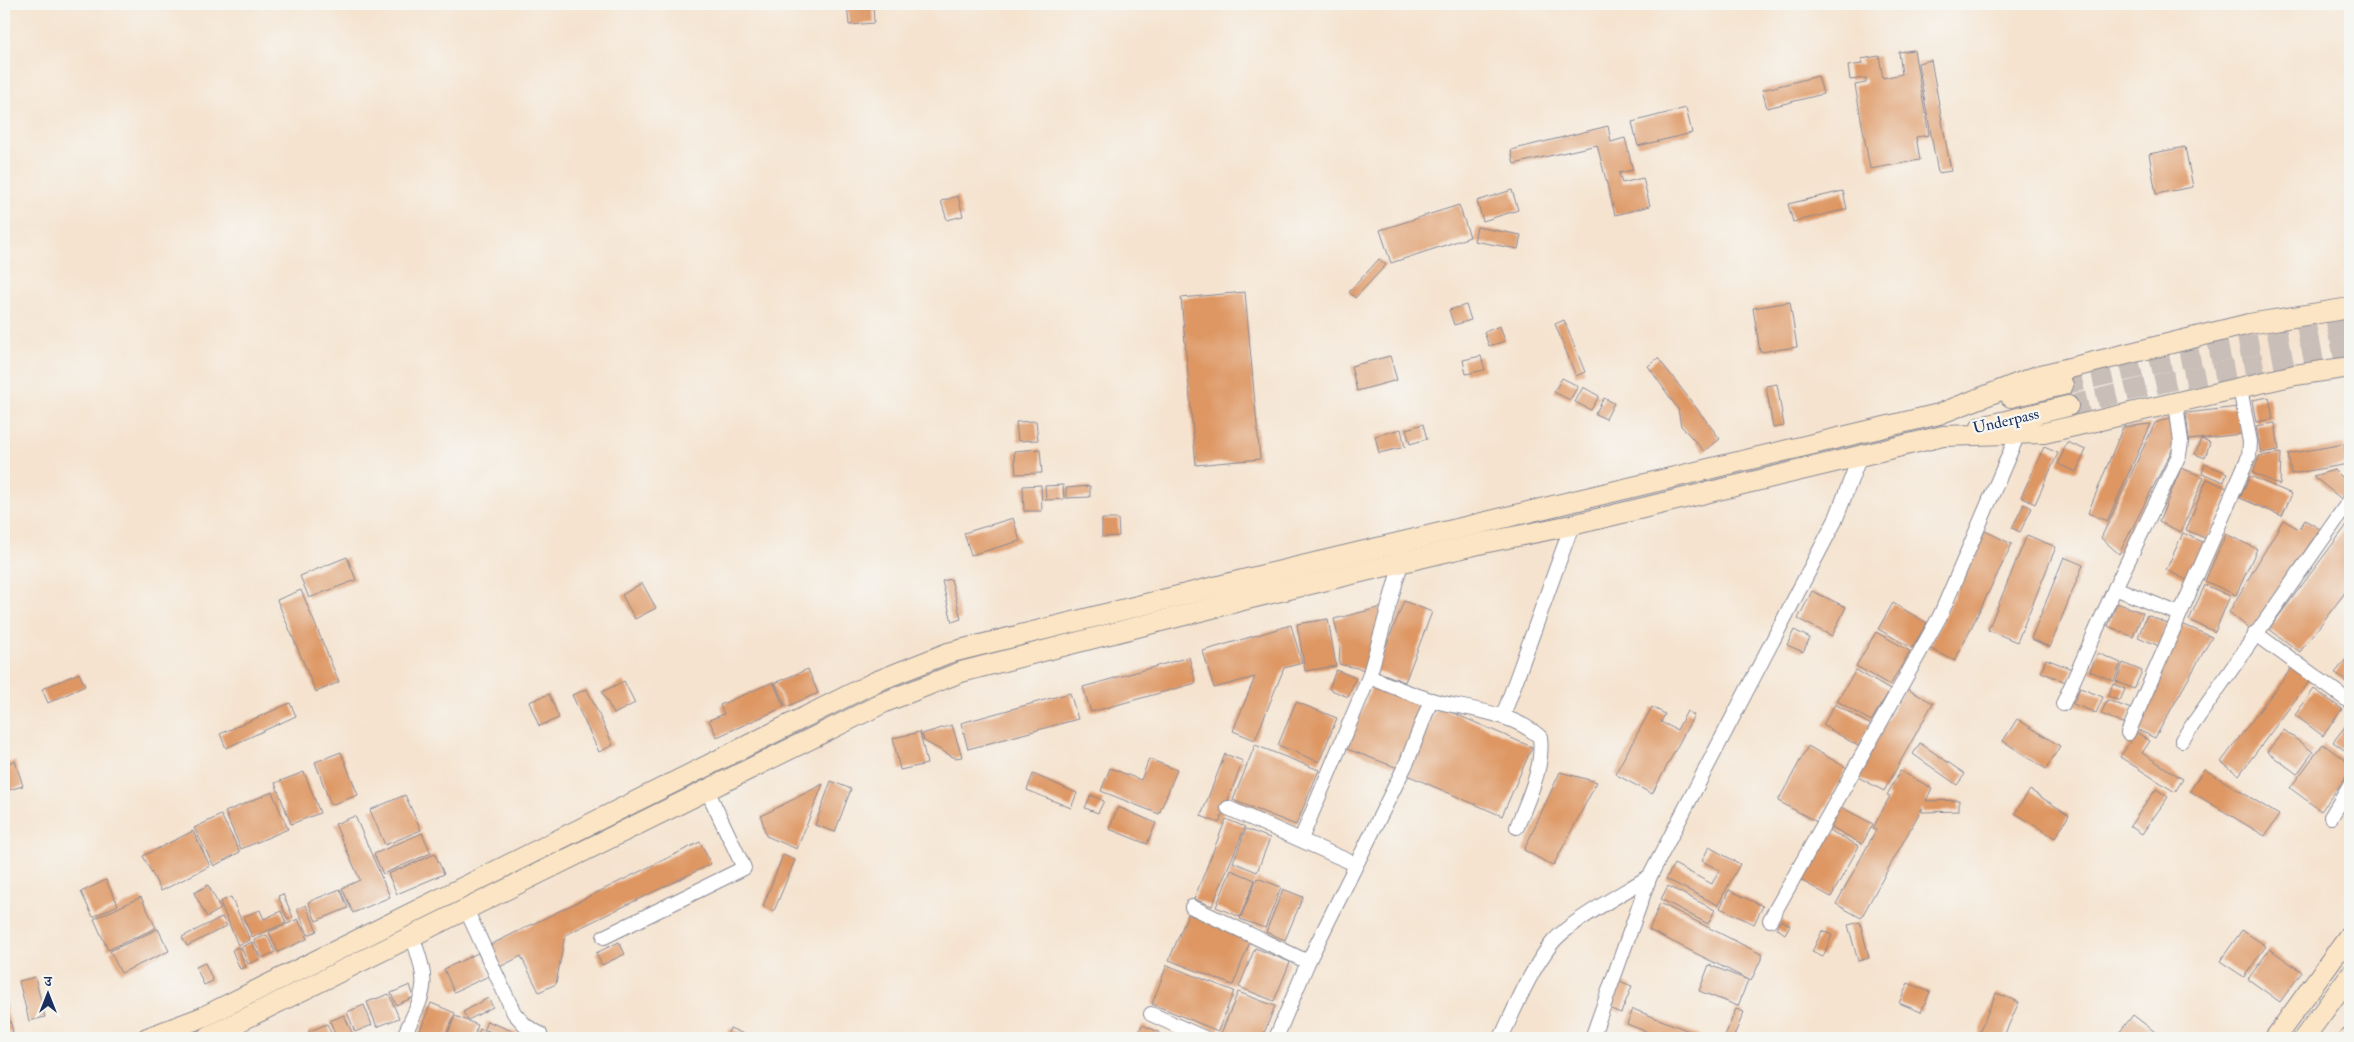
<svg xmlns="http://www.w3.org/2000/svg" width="2354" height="1042" font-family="'IM FELL Double Pica','Noto Serif Devanagari',serif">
	<rect width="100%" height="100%" fill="#f6f6f2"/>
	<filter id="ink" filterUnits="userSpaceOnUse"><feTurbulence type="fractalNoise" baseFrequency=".02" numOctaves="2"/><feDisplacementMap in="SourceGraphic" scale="10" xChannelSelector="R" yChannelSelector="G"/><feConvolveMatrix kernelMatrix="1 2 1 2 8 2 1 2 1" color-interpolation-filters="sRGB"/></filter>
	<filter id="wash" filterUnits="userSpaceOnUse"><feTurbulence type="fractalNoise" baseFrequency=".0096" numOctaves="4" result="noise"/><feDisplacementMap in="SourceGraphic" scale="20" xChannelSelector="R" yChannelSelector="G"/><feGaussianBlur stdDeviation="1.12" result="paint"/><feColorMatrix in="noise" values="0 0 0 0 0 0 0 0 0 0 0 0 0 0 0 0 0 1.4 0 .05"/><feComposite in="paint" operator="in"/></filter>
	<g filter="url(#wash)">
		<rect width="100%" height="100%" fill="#f5e3cf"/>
		<g id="blocks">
			<g fill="#de9764">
				<path d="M847,4H873L874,23L849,25Z"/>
				<path d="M1914,50L1929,135L1916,137L1920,160L1870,169L1855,85L1866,83V78L1850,80L1848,66L1862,64L1861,59L1879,56L1883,78L1902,74L1899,52Z"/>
				<path d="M1931,60L1951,171L1938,173L1918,63Z"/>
				<path d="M1818,76L1823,94L1767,108L1762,90Z"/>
				<path d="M1686,108L1692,133L1638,146L1632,122Z"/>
				<path d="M1608,126L1611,142L1625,138L1633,170L1619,173L1622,183L1643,178L1650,206L1615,215L1597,145L1514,164L1511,150Z"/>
				<path d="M2185,147L2193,187L2156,194L2149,154Z"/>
				<path d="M1512,190L1518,210L1483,221L1477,201Z"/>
				<path d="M1843,191L1847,209L1793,222L1788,204Z"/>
				<path d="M958,196L963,216L947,220L941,201Z"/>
				<path d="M1459,205L1470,237L1391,263L1380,230Z"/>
				<path d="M1477,227L1521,235L1518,249L1474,241Z"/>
				<path d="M1379,259L1386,265L1355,298L1349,292Z"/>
				<path d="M1245,292L1260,459L1196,465L1181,298Z"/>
				<path d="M1790,302L1797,347L1760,352L1753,308Z"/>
				<path d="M1466,305L1471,320L1454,325L1449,310Z"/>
				<path d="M1564,320L1585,372L1576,376L1555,324Z"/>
				<path d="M1500,326L1505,341L1489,346L1484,332Z"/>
				<path d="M1390,356L1397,380L1357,391L1351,366Z"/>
				<path d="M1481,356L1485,370L1466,374L1463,360Z"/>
				<path d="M1658,358L1720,439L1704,451L1681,426L1678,409L1648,366Z"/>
				<path d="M1562,378L1578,386L1570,400L1554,392Z"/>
				<path d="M1777,384L1784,426L1773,428L1766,386Z"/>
				<path d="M1583,387L1599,396L1591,410L1575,402Z"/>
				<path d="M2269,397L2273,419L2256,422L2252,400Z"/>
				<path d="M1604,398L1614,403L1606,419L1595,414Z"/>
				<path d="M2238,407L2241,434L2189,440L2186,413Z"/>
				<path d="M2172,417L2176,442L2119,554L2101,538L2155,423Z"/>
				<path d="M1036,421L1038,440L1018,441L1016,422Z"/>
				<path d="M2275,423L2279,450L2261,453L2256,426Z"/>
				<path d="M1423,424L1427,439L1410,444L1406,429Z"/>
				<path d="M2151,424L2107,521L2088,513L2123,427Z"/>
				<path d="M1401,429L1405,447L1379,453L1375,436Z"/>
				<path d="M2201,439L2210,442L2205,458L2195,454Z"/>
				<path d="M2067,442L2086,450L2076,472L2058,464Z"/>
				<path d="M2344,444L2348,464L2291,474L2288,454Z"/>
				<path d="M2044,447L2058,453L2035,504L2021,497Z"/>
				<path d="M1040,449L1042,473L1016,474L1014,451Z"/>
				<path d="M2281,453L2280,485L2253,473L2259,456Z"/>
				<path d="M2205,464L2227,473L2224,482L2202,473Z"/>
				<path d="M2181,468L2204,477L2181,532L2159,522Z"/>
				<path d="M2335,470L2350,485V493L2344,501L2313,476Z"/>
				<path d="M2250,476L2292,494L2282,516L2240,498Z"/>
				<path d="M2207,479L2229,489L2207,539L2186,530Z"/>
				<path d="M1041,485L1042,511H1024L1023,486Z"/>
				<path d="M1063,485L1064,499L1046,500L1045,486Z"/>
				<path d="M1090,486V497L1066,498V488Z"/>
				<path d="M2024,504L2032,508L2020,532L2012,528Z"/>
				<path d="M1013,518L1020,541L971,555L964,533Z"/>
				<path d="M1102,519H1118L1119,536L1102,537Z"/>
				<path d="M2283,520L2299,529L2305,520L2320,529L2251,630L2229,612Z"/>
				<path d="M2350,521V586L2300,652L2269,629Z"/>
				<path d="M1985,531L2012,544L1955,661L1929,648Z"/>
				<path d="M2183,533L2205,543L2187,580L2166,570Z"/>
				<path d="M2226,534L2257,549L2236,595L2205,581Z"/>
				<path d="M2027,535L2056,547L2017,642L1988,630Z"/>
				<path d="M347,557L356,580L309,598L300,576Z"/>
				<path d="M2064,557L2083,565L2050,647L2031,639Z"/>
				<path d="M951,579L961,619L952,622L942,581Z"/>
				<path d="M642,583L656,608L635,619L622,595Z"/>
				<path d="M2205,585L2230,596L2215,632L2189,620Z"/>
				<path d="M301,590L339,682L316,692L277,600Z"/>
				<path d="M1812,591L1846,607L1832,636L1798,619Z"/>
				<path d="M1404,601L1432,612L1405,682L1376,671Z"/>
				<path d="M1893,603L1927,623L1912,648L1878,629Z"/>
				<path d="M2117,603L2143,613L2133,637L2108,626Z"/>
				<path d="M1382,607L1366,670L1339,664L1340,645L1334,619Z"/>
				<path d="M2147,615L2168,624L2159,646L2138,637Z"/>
				<path d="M1328,619L1336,666L1305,671L1297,624Z"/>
				<path d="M2182,624L2212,637L2155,738L2136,729Z"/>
				<path d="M1291,625L1302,663L1284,668L1255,740L1233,731L1255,677L1214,688L1203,651Z"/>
				<path d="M1794,630L1810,638L1803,652L1787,645Z"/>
				<path d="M1876,632L1910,651L1890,685L1856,666Z"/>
				<path d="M2098,653L2121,663L2114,681L2090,671Z"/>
				<path d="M2350,654V685L2335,673Z"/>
				<path d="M1189,657L1196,683L1091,712L1083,687Z"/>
				<path d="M2046,659L2072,669L2066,682L2041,672Z"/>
				<path d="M2123,663L2142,671L2134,689L2116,681Z"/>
				<path d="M2293,666L2311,679L2239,775L2221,762Z"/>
				<path d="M808,669L818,693L786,707L775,683Z"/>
				<path d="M1336,670L1356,678L1348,697L1329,689Z"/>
				<path d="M1856,670L1890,690L1871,721L1837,701Z"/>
				<path d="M79,673L85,686L48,703L42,689Z"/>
				<path d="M624,681L635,703L614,714L602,692Z"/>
				<path d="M773,682L784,707L717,737L709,720L724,714L720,705Z"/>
				<path d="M2113,684L2125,689L2120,701L2108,696Z"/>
				<path d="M1372,686L1423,706L1398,768L1347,749Z"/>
				<path d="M1905,688L1933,703L1884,791L1856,776Z"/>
				<path d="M2080,688L2103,697L2096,713L2073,704Z"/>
				<path d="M587,689L613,745L599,752L572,695Z"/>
				<path d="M2314,689L2342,709L2323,736L2295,715Z"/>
				<path d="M1070,693L1078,719L968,749L961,723Z"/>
				<path d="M549,694L559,718L539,726L529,702Z"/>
				<path d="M2107,700L2131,709L2125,724L2101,714Z"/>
				<path d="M1296,702L1337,718L1319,762L1278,745Z"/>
				<path d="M290,703L296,716L226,748L220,734Z"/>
				<path d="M1835,704L1871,725L1858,746L1823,725Z"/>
				<path d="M1437,706L1532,747L1502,816L1407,775Z"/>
				<path d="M1652,707L1665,714L1661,722L1677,730L1687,711L1694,715L1652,794L1615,774Z"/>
				<path d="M2017,719L2060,746L2046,769L2003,741Z"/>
				<path d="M2350,720V754L2333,742Z"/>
				<path d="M952,725L962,757L955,758L924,741L922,734Z"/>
				<path d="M2284,730L2313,752L2297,774L2267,752Z"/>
				<path d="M920,732L927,764L900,770L893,738Z"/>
				<path d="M2136,732L2150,741L2142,753L2183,779L2175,792L2120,757Z"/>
				<path d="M1920,743L1965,774L1957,785L1913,754Z"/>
				<path d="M2323,744L2350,764V771L2321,811L2290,788Z"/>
				<path d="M1255,745L1319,770L1296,825L1233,800Z"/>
				<path d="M1808,746L1847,768L1817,822L1778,801Z"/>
				<path d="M341,752L358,795L331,805L315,762Z"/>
				<path d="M1225,754L1243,761L1219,823L1201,816Z"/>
				<path d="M1149,759L1177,770L1159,814L1101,791L1110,768L1141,780Z"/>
				<path d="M15,761L23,786L5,791L4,764Z"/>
				<path d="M2204,769L2279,815L2265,836L2190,791Z"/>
				<path d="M1900,771L1932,788L1926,801L1959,800V811L1922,812V808L1861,918L1836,904L1876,830L1873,828L1890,796L1887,795Z"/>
				<path d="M304,772L320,813L291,824L275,783Z"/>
				<path d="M1560,772L1597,782L1553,866L1524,850Z"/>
				<path d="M1033,774L1077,793L1071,808L1027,790Z"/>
				<path d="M831,781L851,789L835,832L815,825Z"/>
				<path d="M823,784L797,849L766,836L761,816Z"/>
				<path d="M2156,789L2168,797L2142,834L2130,826Z"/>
				<path d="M2030,790L2069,815L2055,838L2015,813Z"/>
				<path d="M272,792L288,829L241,849L225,812Z"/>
				<path d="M405,795L421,830L385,845L370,810Z"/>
				<path d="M1091,795L1104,801L1098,813L1085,808Z"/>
				<path d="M1839,806L1873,824L1862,844L1828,825Z"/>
				<path d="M1118,807L1156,823L1147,844L1109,829Z"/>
				<path d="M221,815L240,852L214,866L194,828Z"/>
				<path d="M355,816L390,897L353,913L342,888L360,880L335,824Z"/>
				<path d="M1226,819L1245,827L1212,906L1194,899Z"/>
				<path d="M1825,828L1859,846L1831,897L1797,878Z"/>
				<path d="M1246,829L1270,838L1257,872L1233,862Z"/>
				<path d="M193,831L210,866L161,891L143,856Z"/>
				<path d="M422,833L431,853L383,874L374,854Z"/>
				<path d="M700,842L711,864L565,935L556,984L539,992L521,956L500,967L490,945Z"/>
				<path d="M1709,847L1740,864L1718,905L1666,879L1674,864L1712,884L1719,870L1702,861Z"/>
				<path d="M435,854L444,874L397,894L388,874Z"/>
				<path d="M783,855L795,860L774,911L763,906Z"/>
				<path d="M1231,870L1255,880L1240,917L1216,907Z"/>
				<path d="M1257,878L1281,887L1265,928L1240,919Z"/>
				<path d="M106,880L118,905L93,917L81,892Z"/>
				<path d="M208,885L221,909L207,917L194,893Z"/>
				<path d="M1668,886L1715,910L1708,924L1661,899Z"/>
				<path d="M340,889L348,908L316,921L308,902Z"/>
				<path d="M1283,889L1303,897L1285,940L1266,932Z"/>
				<path d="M1729,890L1763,906L1754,924L1720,908Z"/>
				<path d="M283,894L293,917L288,920L278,896Z"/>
				<path d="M141,897L156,928L108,950L94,919Z"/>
				<path d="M231,897L250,940L238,945L220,902Z"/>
				<path d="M1660,903L1763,955L1751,981L1649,930Z"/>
				<path d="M306,905L317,931L308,935L297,909Z"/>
				<path d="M260,910L264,919L281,911L286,923L252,937L243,917Z"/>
				<path d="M1188,914L1251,939L1233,985L1169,960Z"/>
				<path d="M222,917L227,926L187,946L182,937Z"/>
				<path d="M298,919L307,939L278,952L269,932Z"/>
				<path d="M1781,920L1790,925L1785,934L1776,928Z"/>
				<path d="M1860,922L1869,958L1858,961L1848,925Z"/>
				<path d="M158,929L169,951L121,973L110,951Z"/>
				<path d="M2242,930L2266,946L2244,977L2220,961Z"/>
				<path d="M1822,931L1832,935L1823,957L1812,952Z"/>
				<path d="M267,935L275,952L262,958L254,940Z"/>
				<path d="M252,942L260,959L248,964L241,947Z"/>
				<path d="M619,942L625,954L602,965L596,953Z"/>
				<path d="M238,947L246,967L240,969L232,950Z"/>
				<path d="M1255,948L1290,962L1274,1001L1239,987Z"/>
				<path d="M2270,949L2302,972L2280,1002L2248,979Z"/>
				<path d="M478,953L489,976L454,992L444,969Z"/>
				<path d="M205,963L213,981L204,985L196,967Z"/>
				<path d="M1167,965L1234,991L1218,1031L1152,1004Z"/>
				<path d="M1709,965L1748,980L1738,1006L1699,991Z"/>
				<path d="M35,977L45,1017L29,1021L19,981Z"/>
				<path d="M1617,980L1632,986L1621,1013L1606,1007Z"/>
				<path d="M1908,983L1930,992L1921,1012L1899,1003Z"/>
				<path d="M410,985L414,997L396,1005L391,993Z"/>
				<path d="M1238,992L1275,1006L1262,1038H1226L1220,1036Z"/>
				<path d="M1996,993L2019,1002L2003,1038H1977Z"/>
				<path d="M389,994L399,1018L377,1027L367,1002Z"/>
				<path d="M4,998L13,1032L4,1034Z"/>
				<path d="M488,998L493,1007L468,1020L463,1012Z"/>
				<path d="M431,1003L455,1013L445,1038H417Z"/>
				<path d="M364,1005L372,1025L355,1032L347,1012Z"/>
				<path d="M1633,1009L1707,1038H1663L1627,1024Z"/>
				<path d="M1736,1009L1744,1012L1733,1038H1724Z"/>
				<path d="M344,1015L354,1037L337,1038L330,1021Z"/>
				<path d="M2133,1015L2163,1038H2115Z"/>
				<path d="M455,1016L478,1025L473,1038H446Z"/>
				<path d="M487,1021L530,1038H506L484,1029Z"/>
				<path d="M327,1024L333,1038H310L308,1032Z"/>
				<path d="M1142,1025L1159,1032L1157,1038H1136Z"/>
				<path d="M730,1028L753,1038H726Z"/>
				<path d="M480,1029L494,1035L493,1038H476Z"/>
			</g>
		</g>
	</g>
	<g filter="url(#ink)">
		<use href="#blocks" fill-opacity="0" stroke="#888996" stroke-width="1"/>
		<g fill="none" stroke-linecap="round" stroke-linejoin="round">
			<g stroke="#c9bfb8" stroke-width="20" stroke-dasharray="20 10" stroke-linecap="butt">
				<path d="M2063,385L2159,363L2350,327"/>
				<path d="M2068,406L2166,382L2350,347"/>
			</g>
			<g stroke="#888996" stroke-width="16">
				<g id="street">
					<path d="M2115,588L2179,614"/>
					<path d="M2255,633L2350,702"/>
					<path d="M1369,677C1390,685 1410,694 1431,700C1468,710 1510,711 1540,737C1544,768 1528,798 1517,827"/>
					<path d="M2063,704L2115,588L2179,455L2181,442L2176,403"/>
					<path d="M1503,716L1572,525"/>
					<path d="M2128,733L2249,456L2250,442L2240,388"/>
					<path d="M2182,740L2350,500"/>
					<path d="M1228,808L1355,864"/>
					<path d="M2331,817L2350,786"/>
					<path d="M1301,839L1369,677L1401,563L1400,555"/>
					<path d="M1192,907L1308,962"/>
					<path d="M466,909L514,1013L526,1026L540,1034"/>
					<path d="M1770,920L1940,616L2018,434"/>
					<path d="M604,937L744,868L707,790"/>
					<path d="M1151,1014L1204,1038"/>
					<path d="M234,1025L240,1038"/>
					<path d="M403,1038C425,990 431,988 412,936"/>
					<path d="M1276,1038L1308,962L1407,762L1431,700"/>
					<path d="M1501,1038C1516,1006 1530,971 1552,943C1570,921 1624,893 1650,876"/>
					<path d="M1592,1038L1650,876L1835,521L1860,456"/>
				</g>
			</g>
			<g stroke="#888996" stroke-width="22">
				<g id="secondary">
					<path d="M2011,397L2063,385"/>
					<path d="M1981,427L2068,406"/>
					<path d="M147,1038L203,1017L875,682L948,653L1247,579L1939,414L2037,376L2249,324L2350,308"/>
					<path d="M206,1038L885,702L961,672L1251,598L1483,543L1572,525L1943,436L2044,433L2295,375L2350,367"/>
					<path d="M2275,1038L2350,934"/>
					<path d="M2304,1038L2350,975"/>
					<path d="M2349,1038L2350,1037"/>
				</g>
			</g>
			<use href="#street" stroke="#fff" stroke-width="14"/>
			<use href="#secondary" stroke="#fce5c4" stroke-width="20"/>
		</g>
	</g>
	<g text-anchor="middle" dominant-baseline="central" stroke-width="4.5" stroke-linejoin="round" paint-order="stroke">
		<g font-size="16" fill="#1b2f5e" stroke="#f6f6f2">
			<text transform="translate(2006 421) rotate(-13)">Underpass</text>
		</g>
	</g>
	<rect width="2354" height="1042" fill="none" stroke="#f6f6f2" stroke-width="20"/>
	<g transform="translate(48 994)" stroke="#f6f6f2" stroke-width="4" paint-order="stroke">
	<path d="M0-4L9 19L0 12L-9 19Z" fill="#1b2f5e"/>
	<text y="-8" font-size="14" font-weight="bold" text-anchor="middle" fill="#1b2f5e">उ</text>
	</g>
</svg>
